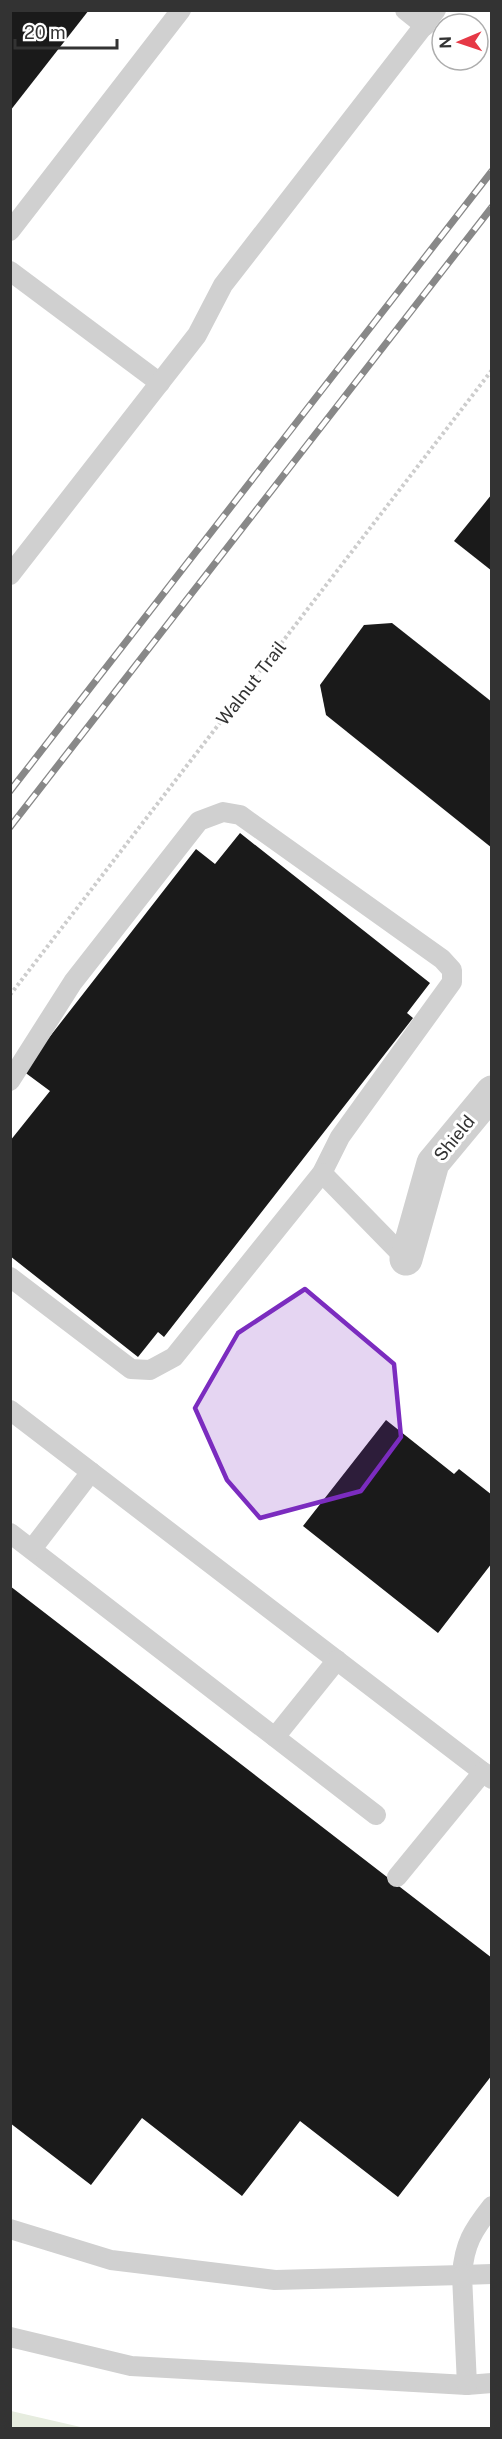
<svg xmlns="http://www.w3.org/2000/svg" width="502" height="2439" font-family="'Public Sans',sans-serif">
	<rect width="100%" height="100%" fill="#fff"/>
	<path fill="#e6ecdf" d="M11,2411L85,2428H11Z"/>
	<g fill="#1a1a1a">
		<path d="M10,10H89L10,111Z"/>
		<path d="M492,494V571L454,541Z"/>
		<path d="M392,623L492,702V848L326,715L320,685L364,625Z"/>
		<path d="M240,833L430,983L407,1013L413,1018L164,1337L158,1332L138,1357L10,1256V1141L50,1091L23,1071L196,849L215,864Z"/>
		<path d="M386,1420L454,1474L459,1469L492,1495V1563L438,1633L303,1526Z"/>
		<path d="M10,1586L492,1958V2075L398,2197L300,2121L242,2196L142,2118L91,2185L10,2123Z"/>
	</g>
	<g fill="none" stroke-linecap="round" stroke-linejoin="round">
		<path stroke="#cdcdcd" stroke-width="4" stroke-dasharray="3 3" stroke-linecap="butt" d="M10,995L492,370"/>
		<g stroke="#d0d0d0" stroke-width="20">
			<path d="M405,10L425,26"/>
			<path d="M10,231L181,10"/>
			<path d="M10,271L160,383"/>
			<path d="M10,575L197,335L223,285L436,10"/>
			<path d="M10,1081L73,982L199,821L223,812L240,815L442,959L452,970V982L340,1137L322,1173L174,1357L150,1370L131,1369L10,1277"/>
			<path d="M322,1173L406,1259"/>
			<path d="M10,1410L492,1779"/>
			<path d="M10,1533L376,1815"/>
			<path d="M32,1549L91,1472"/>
			<path d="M275,1737L337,1660"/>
			<path d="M397,1877L483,1772"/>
			<path d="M10,2229L111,2260L275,2280L462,2275C464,2244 473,2230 492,2206"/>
			<path d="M10,2337L131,2366L467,2385L492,2383"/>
			<path d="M467,2385L462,2275L492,2274"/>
		</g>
		<path stroke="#d0d0d0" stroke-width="33" d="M406,1259L433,1163L492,1092"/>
		<g stroke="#888" stroke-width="7">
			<g id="rail">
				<path d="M10,791L492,171"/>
				<path d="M10,827L492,207"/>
			</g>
		</g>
		<use href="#rail" stroke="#fff" stroke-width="4.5" stroke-dasharray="14" stroke-linecap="butt"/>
	</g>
	<path fill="#7b2cbf" fill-opacity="0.2" stroke="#7b2cbf" stroke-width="4.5" stroke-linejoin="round" d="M305,1289L394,1364L401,1437L361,1491L260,1518L227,1480L195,1408L238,1333Z"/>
	<g text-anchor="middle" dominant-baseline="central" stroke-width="6" stroke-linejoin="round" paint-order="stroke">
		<g font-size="18" fill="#333" stroke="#fff">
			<text transform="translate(251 683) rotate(-52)">Walnut Trail</text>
			<text transform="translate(454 1138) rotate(-51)">Shield</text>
		</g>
	</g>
	<rect width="502" height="2439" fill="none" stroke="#333333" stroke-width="24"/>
	<g transform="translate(460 42) rotate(268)"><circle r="28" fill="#ffffff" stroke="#adadad" stroke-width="1.5"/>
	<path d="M0-4.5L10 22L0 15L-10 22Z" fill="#e63946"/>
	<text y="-9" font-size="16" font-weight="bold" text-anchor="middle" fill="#333333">N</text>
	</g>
	<path d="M15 39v9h102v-9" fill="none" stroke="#333333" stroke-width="3"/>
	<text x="24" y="39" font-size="18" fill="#333333" stroke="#ffffff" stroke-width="4.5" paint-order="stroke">20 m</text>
</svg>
